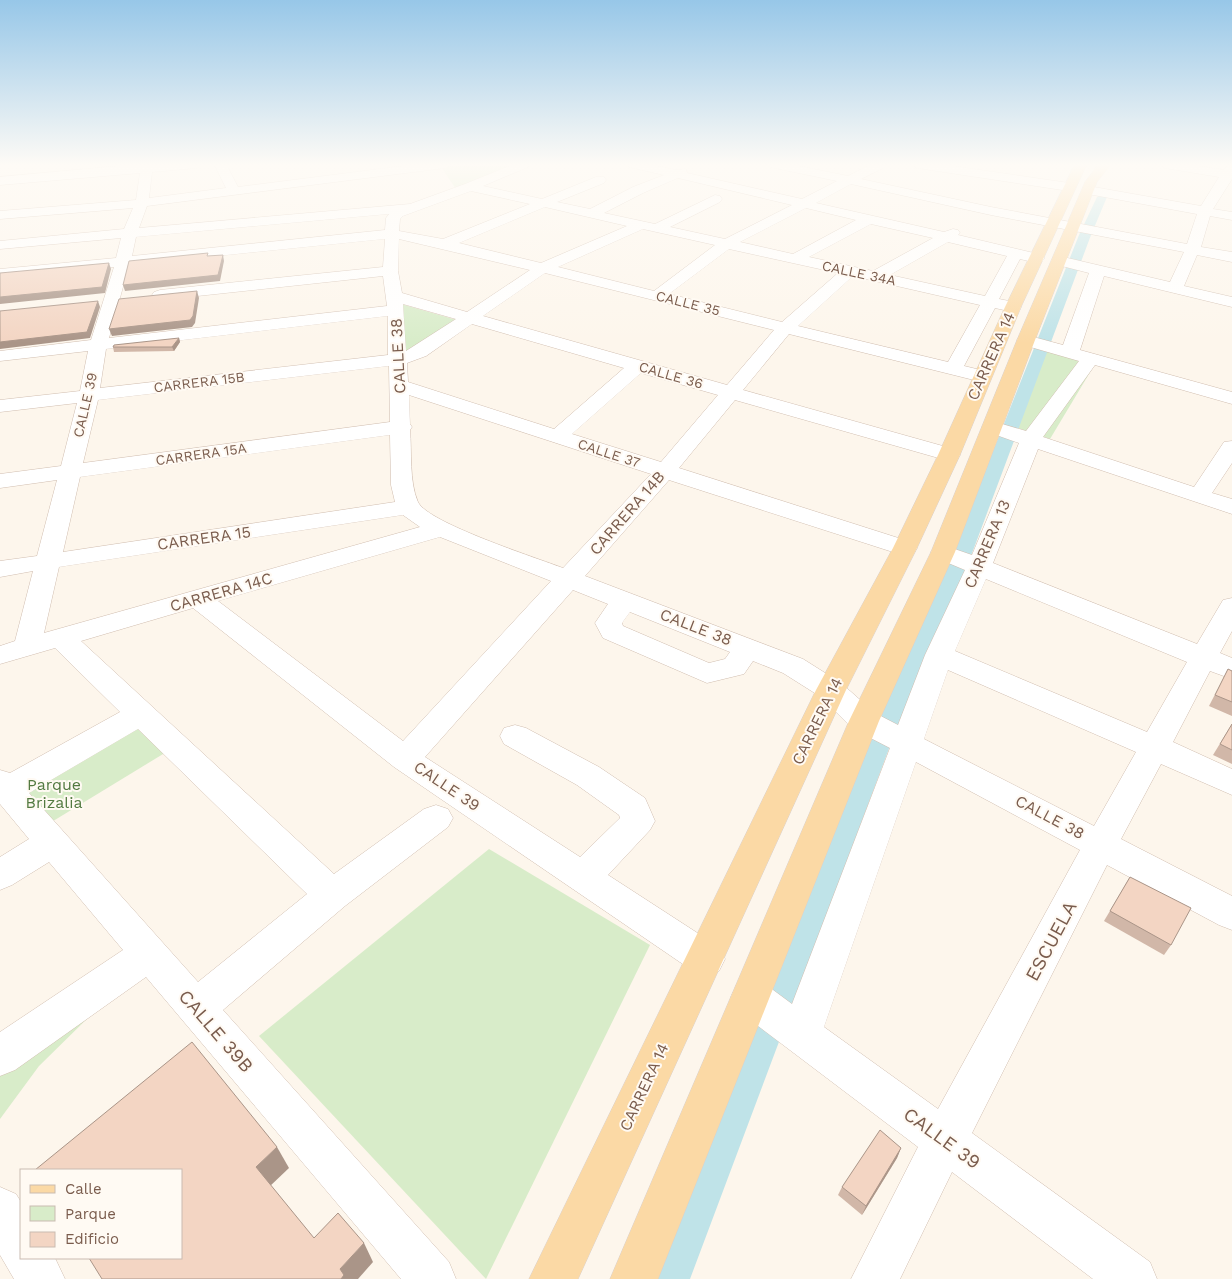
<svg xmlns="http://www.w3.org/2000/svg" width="1232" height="1279" font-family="'Work Sans',sans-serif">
	<rect width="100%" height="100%" fill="#fdf6ec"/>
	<g fill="#d8ecc9">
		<path d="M466,164H519L456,189L441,167Z"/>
		<path d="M401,304L457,320L405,355Z"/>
		<path d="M1036,347L1095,364L1050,439L1006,424Z"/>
		<path d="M133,720L168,751L45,826L15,790Z"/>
		<path d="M489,849L650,945L486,1279L259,1036Z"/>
		<path d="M95,1011L39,1066L0,1119V1033Z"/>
	</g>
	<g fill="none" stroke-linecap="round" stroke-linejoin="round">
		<path fill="#bfe3e8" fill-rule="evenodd" d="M1102,194L1107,197L1091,235L965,572L890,746L690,1279H650L864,746L945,572L1079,235L1097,197Z"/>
		<g stroke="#d1beb0" stroke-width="1">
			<g id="minor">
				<path d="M141,164H203L197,168L152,172L149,198L226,188L214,164H226L238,187L419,164H451L445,168L147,206L139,228L410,204L465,184L514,164H530L528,167L483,186L542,199L596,177H604L606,180L604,183L557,202L590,209L633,187L664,175L629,167L627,164H647L676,170L686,169L687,173L802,199L837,181L770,167L768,164H789L848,176L872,164H887L885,167L861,179L991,207L1187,244L1197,214L1088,194L1082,190L1088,186L1201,206L1219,177L1165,168L1159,164H1185L1224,170L1228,164H1232V179L1213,209L1232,212V220L1210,216L1201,247L1232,252V262L1197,255L1184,286L1232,297V307L1104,276L1080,350L1232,392V404L1095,365L1043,437L1194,487L1224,442L1232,441V463L1212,493L1232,499V514L1038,449L993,563L1197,644L1223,600L1232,598V631L1220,653L1232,658V679L1210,671L1173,742L1232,769V795L1161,764L1121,839L1232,896V930L1219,925L1107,865L972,1133L1150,1262L1157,1279H1093L952,1172L900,1279H851L918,1147L737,1010L731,997L737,984L751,979L765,984L792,1004L890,748L853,729L821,697L783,673L753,661L744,674L707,683L603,638L595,623L608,604L573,590L425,757L580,857L620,818L619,815L577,785L504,744L500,736L504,728L515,725L526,728L599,767L645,798L655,821L650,830L608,875L719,947L725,959L719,971L706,976L693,971L394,767L193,608L81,641L334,874L424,809L436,805L448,809L453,818L448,827L345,906L223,1010L449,1262L456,1279H401L146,977L15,1070L0,1076V1032L123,950L49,862L12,885L0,890V857L29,839L0,804V770L10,773L120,712L55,648L0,664V646L15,641L33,571L0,577V561L37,556L57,480L0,488V474L61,466L77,403L0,412V400L80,391L88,351L0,361V351L91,340L114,267L0,279V269L116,258L121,238L0,249V241L124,229L133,208L0,219V211L136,200L140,173L0,185V177ZM678,178L792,205L725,239L670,227L720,202L722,199L720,196L715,195L655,224L604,213L643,193ZM851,184L991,215L1184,252L1170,282L1059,256L1054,258L1051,261L1054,264L1089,273L1063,345L1026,335L1020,336L1017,340L1020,344L1079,361L1026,431L992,421L985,423L982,427L985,431L1019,443L972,555L943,545L934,547L931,552L934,557L965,570L925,655L898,725L875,713L841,683L803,659L585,576L669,480L896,553L905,555L914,553L917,548L914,543L679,468L735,400L949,461L957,460L960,455L957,450L743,390L789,334L982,382L989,380L991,376L989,372L964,366L995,308L1013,312L1019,311L1021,307L1019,303L999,299L1020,259L1037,263L1042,261L1045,258L1042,255L958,235L960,233L958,230L953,229L944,232L816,203ZM471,191L530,204L443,239L399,231L400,219L403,216ZM545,207L627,226L541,263L459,243ZM806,208L856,220L793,254L740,242ZM389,214L386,218L385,230L132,256L136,237ZM871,224L933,238L873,271L809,257ZM643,229L715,245L654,291L558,267ZM385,239L383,267L160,290L154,292L152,295L154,298L160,300L383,276L387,306L109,338L129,265ZM399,239L530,270L467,312L402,293L398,271ZM948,242L1007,256L985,296L890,275ZM729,249L838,273L782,322L669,294ZM545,273L774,330L727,385L483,316ZM853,276L980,305L948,362L798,326ZM403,304L456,319L406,351ZM388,316V355L100,388L106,349ZM472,324L624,368L554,429L408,382L407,363L426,356ZM389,366L390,422L83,463L98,400ZM641,373L718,395L661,462L572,434ZM409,395L651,474L563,568C537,558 428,523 418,502C409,481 412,452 410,430L412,427L410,424ZM390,435L391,485L395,502L63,552L80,477ZM403,515L420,527L44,633L59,567ZM440,537L551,581L403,741L218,601ZM986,579L1187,662L1147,732L955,651ZM630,612L730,652L725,659L709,663L623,626L622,623ZM948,670L1136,752L1094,826L924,739ZM138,729L307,894L198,982L29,793ZM916,762L1080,850L938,1109L824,1027Z"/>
				<path d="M911,164H939L1069,183L1075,187L1069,191L917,168Z"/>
				<path d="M0,1187L16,1194L21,1202V1258H55L65,1279H14L0,1255Z"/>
			</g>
		</g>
		<g stroke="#dad1cd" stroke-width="1">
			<g id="major">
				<path d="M1075,164H1087L1021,307L960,455L917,548L846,690L578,1279H529L816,690L893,548L938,455L1005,307Z"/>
				<path d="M1099,164H1111L1097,182L1035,340L955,552L879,721L658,1279H610L849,721L931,552L1017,340L1085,182Z"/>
			</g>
		</g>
		<use href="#minor" fill="#fff" fill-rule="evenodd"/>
		<use href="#major" fill="#fbd9a5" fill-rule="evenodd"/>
	</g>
	<g fill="#d1b7a8">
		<path d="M179,338L180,342L174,351L114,352L113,347Z"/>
		<path d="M1228,669L1232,671V716L1209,706Z"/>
		<path d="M1232,724V764L1213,755Z"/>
		<path d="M1130,877L1171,945L1164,955L1104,921Z"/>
		<path d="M901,1148L897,1158L862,1215L838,1195L842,1187Z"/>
	</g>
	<g fill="#aa9588">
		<path d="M223,255L224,261L220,281L125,291L123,285Z"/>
		<path d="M109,263L111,269L105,293L0,304V297Z"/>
		<path d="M197,291L199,298L195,323L192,327L112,336L109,329Z"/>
		<path d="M98,301L100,307L90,338L0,349V342Z"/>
		<path d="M179,338L180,342L174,351L172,347Z"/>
		<path d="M277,1147L289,1168L268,1188L256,1167Z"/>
		<path d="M901,1148L897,1158L862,1215L866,1206Z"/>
		<path d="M364,1243L373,1262L358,1279H341L340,1269Z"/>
	</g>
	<g fill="#f3d5c3" stroke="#aa9588">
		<path d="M208,253L207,256L223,255L218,275L123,285L129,261Z"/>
		<path d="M109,263L102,287L0,297V273Z"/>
		<path d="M197,291L193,316L190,320L109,329L119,299Z"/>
		<path d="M98,301L87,332L0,342V311Z"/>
		<path d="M179,338L172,347H113L114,345Z"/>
		<path d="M1228,669L1232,671V702L1215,695Z"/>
		<path d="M1232,724V750L1220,744Z"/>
		<path d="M1130,877L1191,908L1171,945L1110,911Z"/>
		<path d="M192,1042L277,1147L256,1167L314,1238L338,1213L364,1243L340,1269L344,1275L341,1279H102L89,1258H181V1170H35Z"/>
		<path d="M880,1130L901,1148L866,1206L842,1187Z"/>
	</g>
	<linearGradient id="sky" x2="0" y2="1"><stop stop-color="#97c7e8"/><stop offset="0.48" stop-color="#fefbf6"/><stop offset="1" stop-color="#fefbf6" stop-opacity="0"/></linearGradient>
	<rect width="1232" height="343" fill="url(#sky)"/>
	<g text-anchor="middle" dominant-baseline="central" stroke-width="4" stroke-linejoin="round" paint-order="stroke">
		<g font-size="14" fill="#7a5c4d" stroke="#fffaf3">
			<text transform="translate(859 273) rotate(12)">CALLE 34A</text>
			<text transform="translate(688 303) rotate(14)">CALLE 35</text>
			<text transform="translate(671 375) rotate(16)">CALLE 36</text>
			<text transform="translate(199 382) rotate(-7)">CARRERA 15B</text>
			<text transform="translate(85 405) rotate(-77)">CALLE 39</text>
			<text transform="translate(609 453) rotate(18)">CALLE 37</text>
			<text transform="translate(201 454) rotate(-8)">CARRERA 15A</text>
		</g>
		<g font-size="16" fill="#7a5c4d" stroke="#fffaf3">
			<text transform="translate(398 356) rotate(-93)">CALLE 38</text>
			<text transform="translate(991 356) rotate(-66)">CARRERA 14</text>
			<text transform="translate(627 513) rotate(-49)">CARRERA 14B</text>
			<text transform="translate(204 538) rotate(-8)">CARRERA 15</text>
			<text transform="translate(987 544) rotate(-67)">CARRERA 13</text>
			<text transform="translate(221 592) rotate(-16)">CARRERA 14C</text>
			<text transform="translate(696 627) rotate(21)">CALLE 38</text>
			<text transform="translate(817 721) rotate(-64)">CARRERA 14</text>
			<text transform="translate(447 786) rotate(34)">CALLE 39</text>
			<text transform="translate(1050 817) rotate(28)">CALLE 38</text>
			<text transform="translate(644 1087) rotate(-65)">CARRERA 14</text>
		</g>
		<g font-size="16" fill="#537a41" stroke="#fffaf3">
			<text x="54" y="784">Parque<tspan x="54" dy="18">Brizalia</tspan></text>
		</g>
		<g font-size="19" fill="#7a5c4d" stroke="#fffaf3">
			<text transform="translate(1051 941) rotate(-62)">ESCUELA</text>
			<text transform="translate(216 1031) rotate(49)">CALLE 39B</text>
			<text transform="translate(942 1138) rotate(36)">CALLE 39</text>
		</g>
	</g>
	<rect x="20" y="1169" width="162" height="90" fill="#fffaf3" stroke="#cabbb1"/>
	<rect x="30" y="1185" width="25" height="8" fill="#fbd9a5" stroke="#cabbb1"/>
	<text x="65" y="1194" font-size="15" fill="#7a5c4d">Calle</text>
	<rect x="30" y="1206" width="25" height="15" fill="#d8ecc9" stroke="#cabbb1"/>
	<text x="65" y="1219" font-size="15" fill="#7a5c4d">Parque</text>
	<rect x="30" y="1232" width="25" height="15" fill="#f3d5c3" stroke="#cabbb1"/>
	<text x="65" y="1244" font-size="15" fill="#7a5c4d">Edificio</text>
</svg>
